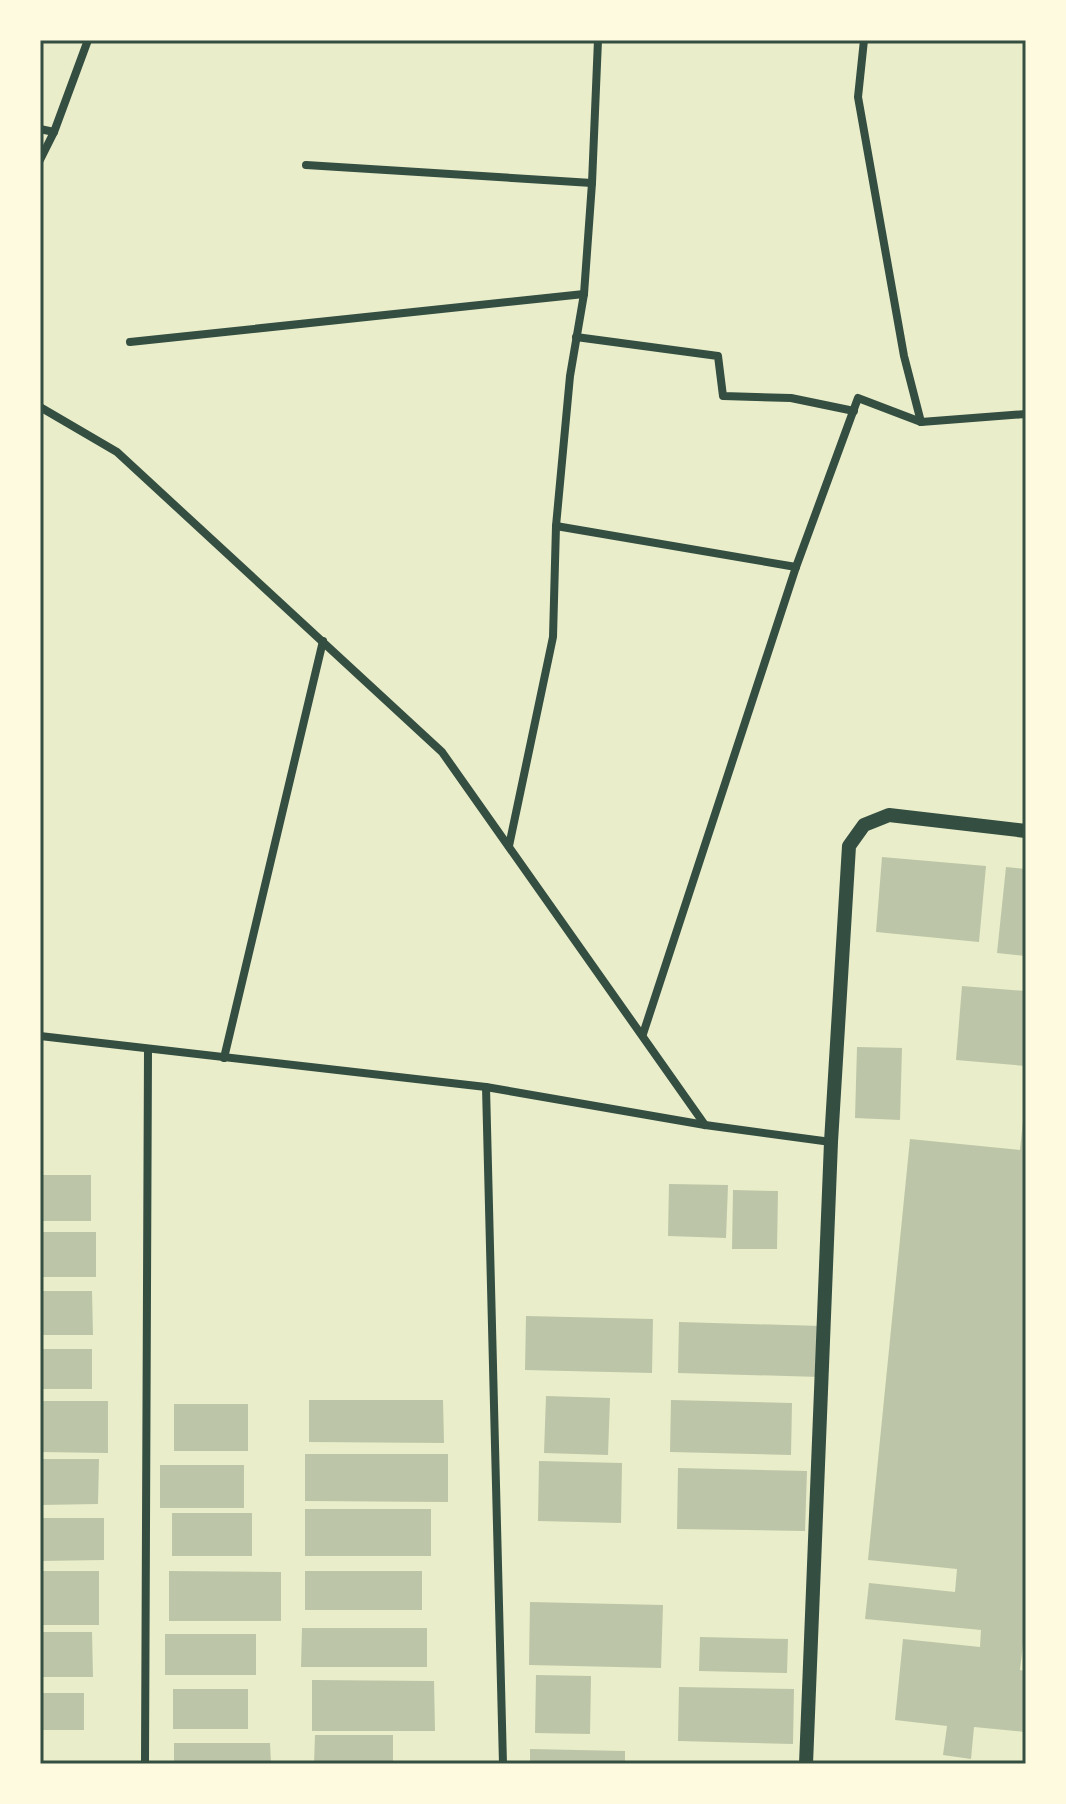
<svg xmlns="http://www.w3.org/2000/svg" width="1066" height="1804" font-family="'Golos Text',sans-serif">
	<rect width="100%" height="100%" fill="#e9edc9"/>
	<g fill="#bcc5a7">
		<path d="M882,857L986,866L979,942L876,932Z"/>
		<path d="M1006,867L1026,869V956L997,953Z"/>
		<path d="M962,986L1026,991V1066L956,1060Z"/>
		<path d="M857,1047L902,1048L900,1120L855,1118Z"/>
		<path d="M1024,1111H1026V1618L1020,1670L1026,1671V1732L974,1727L971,1759L943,1755L947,1726L895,1720L903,1639L980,1647L981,1630L865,1619L869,1583L955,1592L957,1569L868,1560L910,1139L1020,1150Z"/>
		<rect x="40" y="1175" width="51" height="46"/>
		<path d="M669,1184L728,1185L726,1238L668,1236Z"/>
		<path d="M733,1190L778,1191L777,1249H732Z"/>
		<rect x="40" y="1232" width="56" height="45"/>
		<path d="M40,1291H92L93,1335H40Z"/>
		<path d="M526,1316L653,1319L652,1373L525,1370Z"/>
		<path d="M679,1322L822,1326L820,1377L678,1373Z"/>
		<rect x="40" y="1349" width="52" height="40"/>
		<path d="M546,1396L610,1398L608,1455L544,1453Z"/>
		<path d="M309,1400H443L444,1443L309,1442Z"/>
		<path d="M671,1400L792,1403L791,1455L670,1452Z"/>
		<path d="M40,1401H108V1453L40,1452Z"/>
		<rect x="174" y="1404" width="74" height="47"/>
		<path d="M305,1454H448V1502L305,1501Z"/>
		<path d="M40,1459H99L98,1504L40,1505Z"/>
		<path d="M539,1461L622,1463L621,1523L538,1521Z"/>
		<rect x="160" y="1465" width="84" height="43"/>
		<path d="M678,1468L807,1471L805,1531L677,1529Z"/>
		<rect x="305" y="1509" width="126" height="47"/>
		<rect x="172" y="1513" width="80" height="43"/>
		<path d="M40,1518H104V1560L40,1561Z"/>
		<rect x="40" y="1571" width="59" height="54"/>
		<path d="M169,1571L281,1572V1621H169Z"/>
		<rect x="305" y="1571" width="117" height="39"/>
		<path d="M530,1602L663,1605L661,1668L529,1665Z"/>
		<path d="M302,1628H427V1667H301Z"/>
		<path d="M40,1632H92L93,1677H40Z"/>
		<rect x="165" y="1634" width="91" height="41"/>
		<path d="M700,1637L788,1639L787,1673L699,1671Z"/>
		<path d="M536,1675L591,1676L590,1734L535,1733Z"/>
		<path d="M312,1680L434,1681L435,1731H312Z"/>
		<path d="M679,1687L794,1689L793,1744L678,1741Z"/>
		<rect x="173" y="1689" width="75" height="40"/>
		<rect x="40" y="1693" width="44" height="37"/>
		<path d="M315,1735H393V1764H314Z"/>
		<path d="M174,1743H270L271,1764H174Z"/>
		<path d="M530,1749L625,1751V1764H530Z"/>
	</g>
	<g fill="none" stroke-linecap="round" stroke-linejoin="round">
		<g stroke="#344e41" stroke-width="8">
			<path d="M864,40L858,97L904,356L921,422"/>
			<path d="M40,129L54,132"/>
			<path d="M40,160L54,132L88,40"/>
			<path d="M306,165L592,183"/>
			<path d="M576,337L718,356L723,396L791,398L854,411"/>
			<path d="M130,342L584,294"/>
			<path d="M40,407L117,452L442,752L705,1125"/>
			<path d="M556,526L796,567"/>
			<path d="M509,846L553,637L556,526L570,376L584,294L592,183L598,40"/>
			<path d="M643,1034L796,567L858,398L921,422L1026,414"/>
			<path d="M40,1036L486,1087L705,1125L831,1142"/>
			<path d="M224,1058L323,641"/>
			<path d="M486,1087L503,1764"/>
			<path d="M145,1764L148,1049"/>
		</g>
		<path stroke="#344e41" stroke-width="14" d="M806,1764L831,1142L849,846L864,825L889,815L1026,831"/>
	</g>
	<rect width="1066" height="1804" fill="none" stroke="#fefae0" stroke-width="84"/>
	<rect x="42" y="42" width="982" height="1720" fill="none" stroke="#344e41" stroke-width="3"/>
</svg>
